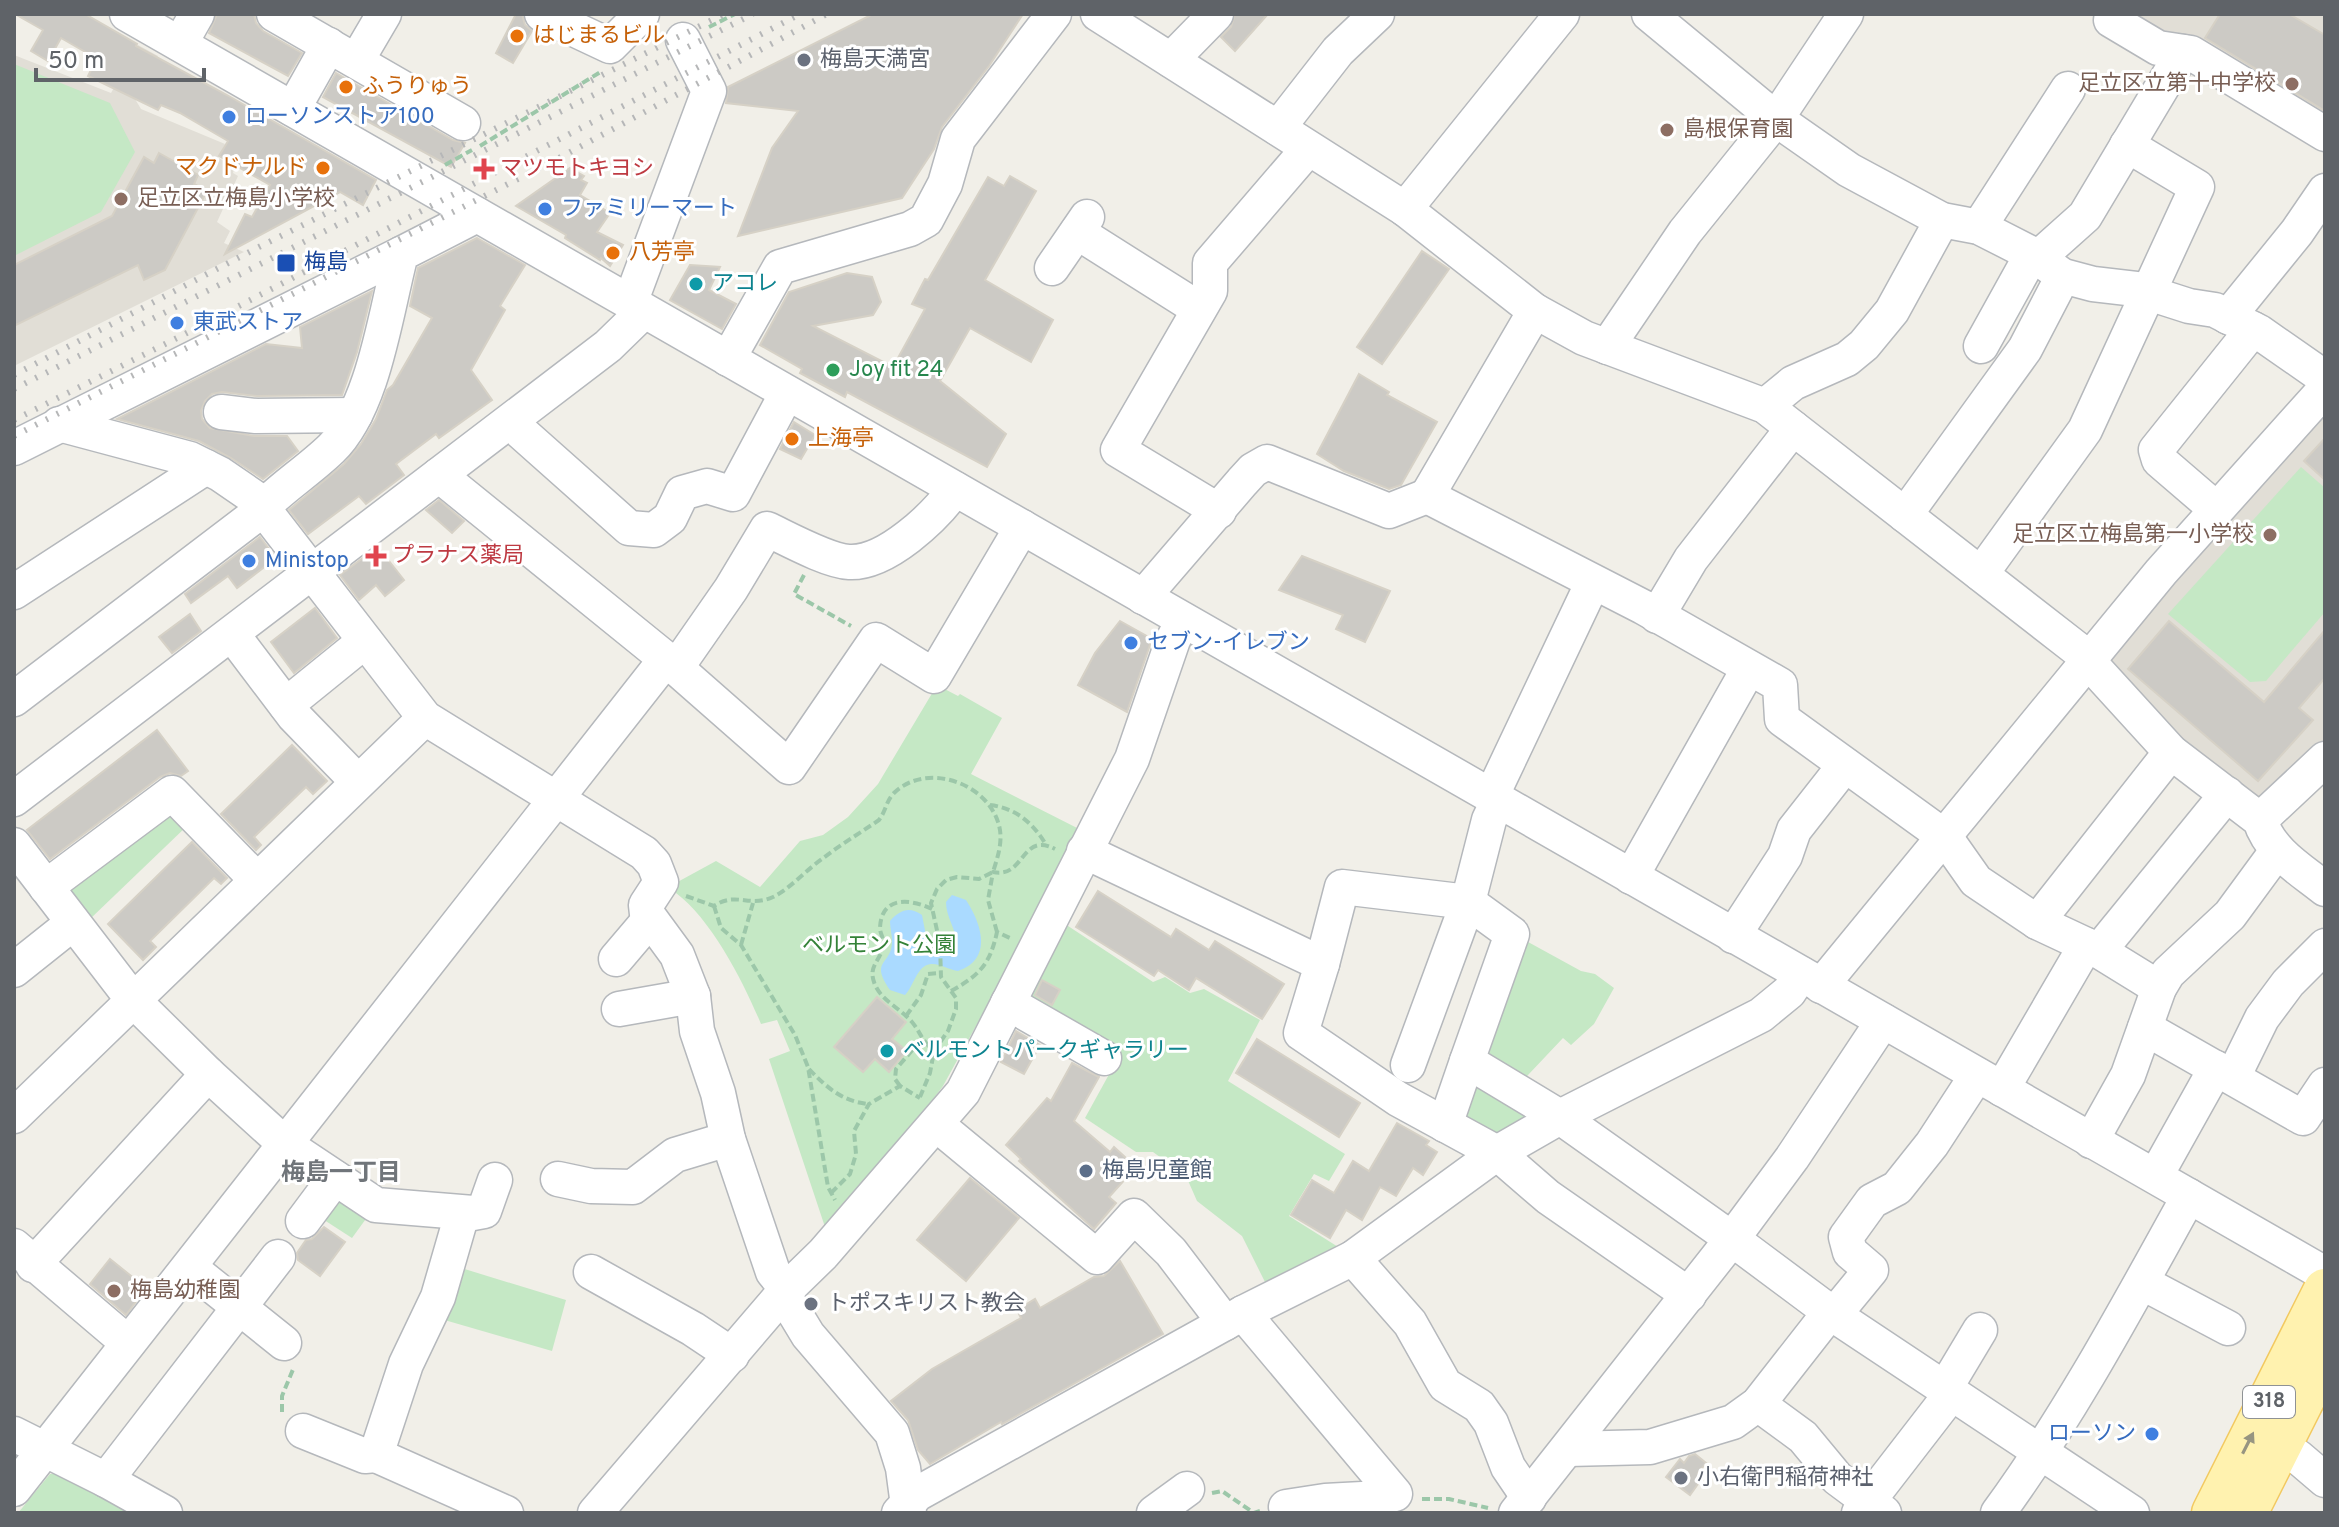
<svg xmlns="http://www.w3.org/2000/svg" width="2339" height="1527" font-family="Overpass,'Noto Sans JP',sans-serif">
	<rect width="100%" height="100%" fill="#f1efe8"/>
	<g fill="#e1ded6">
		<path d="M2128,14H2325V124L2161,37Z"/>
		<path d="M138,45L158,56L135,99L141,109L225,144L218,158L235,166L233,173L238,176L217,222L230,231L224,243L244,252L14,366V55L111,93Z"/>
		<path d="M2325,412V746L2260,807L2167,741L2106,658Z"/>
	</g>
	<g fill="#c5e8c5">
		<path d="M14,64L110,103L135,152L101,212L14,256Z"/>
		<path d="M2301,467L2325,488V612L2266,681L2250,682L2168,614Z"/>
		<path d="M937,685L958,696L960,694L1002,718L971,774L1083,831L943,1086L919,1118L825,1227L769,1059L790,1051L777,1020L761,1024C744,983 712,920 676,893L672,894V885L716,861L760,887L800,841L823,835L848,817L878,784Z"/>
		<path d="M168,803L189,824L90,919L63,884Z"/>
		<path d="M1059,920L1153,982L1165,977L1190,993L1204,989L1260,1020L1228,1081L1345,1154L1329,1181L1314,1174L1289,1216L1343,1250L1269,1290L1242,1236L1197,1201L1186,1176L1153,1152H1136L1085,1118L1118,1058L1019,997Z"/>
		<path d="M1519,937L1581,971L1595,974L1614,988L1594,1024L1571,1045L1563,1038L1512,1092L1541,1112L1499,1136L1453,1111Z"/>
		<path d="M336,1193L368,1216L352,1238L318,1216Z"/>
		<path d="M458,1267L566,1300L552,1351L441,1319Z"/>
		<path d="M60,1473L136,1513H18L50,1474Z"/>
	</g>
	<path fill="#aadaff" d="M952,895L966,900C981,923 994,959 958,971C950,970 939,963 931,964C917,965 914,986 905,995L890,990C869,959 892,966 892,941C892,935 890,928 890,921C900,910 909,906 922,915L928,946L937,951L952,950L957,944C956,929 946,917 946,902Z"/>
	<g fill="#cccac5" stroke="#d6d1c6" stroke-width="2">
		<path d="M15,14H85L137,44L136,46L227,95L376,180L363,205L340,192L225,254L245,214L252,217L270,185L219,156L228,141L180,113L161,105L158,110L88,76L96,60L94,57L61,38L48,61L31,51L43,30Z"/>
		<path d="M217,14H254L256,23L263,31L302,53L288,76L209,33Z"/>
		<path d="M516,14H522L525,25L532,31L513,63L496,53Z"/>
		<path d="M873,14H1023L989,66L942,127L934,149L902,198L738,236L772,148L798,111L726,103L728,87Z"/>
		<path d="M1235,14H1268L1235,51L1221,37L1231,27Z"/>
		<path d="M2220,14H2289L2325,35V111L2205,38Z"/>
		<path d="M336,73L453,140L465,143L451,167L323,97Z"/>
		<path d="M159,153L198,175L194,184L207,191L165,270L144,280L138,265L14,326V265L112,216L144,157L154,163Z"/>
		<path d="M570,168L584,176L581,180L587,183L580,195L610,213L597,232L623,245L610,266L601,258L600,260L565,238L566,235L516,206Z"/>
		<path d="M1010,176L1036,191L985,280L1053,320L1031,362L970,328L940,381L1006,434L987,467L847,392L845,397L800,373L802,369L760,345L789,292L847,273L872,277L881,302L873,315L813,326L893,367L925,309L912,304L925,279L928,280L988,177L1004,186Z"/>
		<path d="M477,238L525,265L500,306L505,310L471,370L492,400L439,438L436,434L396,464L404,475L366,504L359,496L308,534L289,510L344,464L361,444L376,419L387,390L393,385L432,318L410,306L418,268Z"/>
		<path d="M1422,251L1449,269L1382,364L1357,347Z"/>
		<path d="M690,265L720,267L709,290L736,304L722,329L670,300Z"/>
		<path d="M372,291L357,352L342,395L257,396L222,392L212,394L205,401L201,411L202,419L210,428L254,436H287L298,451L263,479L231,458L199,441L117,419L266,344L302,348L300,327Z"/>
		<path d="M1359,374L1389,392L1387,395L1437,422L1401,485L1389,489L1344,471L1317,454Z"/>
		<path d="M794,422L815,435L801,459L780,449Z"/>
		<path d="M2325,438V480L2304,461Z"/>
		<path d="M439,500L464,521L452,533L426,510Z"/>
		<path d="M260,537L276,558L237,588L228,576L191,603L185,594Z"/>
		<path d="M378,547L404,580L385,596L376,585L359,600L340,575Z"/>
		<path d="M1302,556L1390,591L1365,642L1336,629L1343,615L1279,590Z"/>
		<path d="M315,608L337,638L294,673L271,642Z"/>
		<path d="M190,614L201,631L172,653L159,637Z"/>
		<path d="M1120,621L1152,639L1127,712L1078,685L1095,653Z"/>
		<path d="M2169,621L2264,702L2325,630V678L2299,708L2313,720L2258,781L2128,669Z"/>
		<path d="M157,730L188,771L181,776L170,773L160,777L50,859L27,830Z"/>
		<path d="M292,745L327,781L313,794L306,787L254,837L261,845L256,850L221,814Z"/>
		<path d="M192,842L227,878L221,884L214,878L150,941L156,947L143,960L108,924Z"/>
		<path d="M1098,891L1171,937L1176,929L1209,950L1215,941L1284,984L1262,1019L1196,978L1189,990L1158,970L1154,976L1076,927Z"/>
		<path d="M1042,980L1060,990L1052,1005L1035,995Z"/>
		<path d="M877,997L906,1022L892,1039L907,1051L889,1072L875,1059L863,1072L834,1047Z"/>
		<path d="M1016,1031L1040,1045L1024,1074L1001,1062Z"/>
		<path d="M1257,1039L1360,1103L1339,1137L1236,1073Z"/>
		<path d="M1072,1063L1099,1077L1074,1121L1110,1152L1114,1147L1136,1167L1109,1197L1116,1203L1094,1229L1019,1161L1021,1159L1006,1145L1047,1098L1051,1101Z"/>
		<path d="M1397,1123L1429,1141L1426,1145L1437,1152L1423,1175L1413,1168L1396,1196L1380,1187L1362,1220L1346,1210L1330,1238L1291,1215L1312,1180L1334,1193L1353,1161L1369,1171Z"/>
		<path d="M970,1178L1019,1218L966,1281L917,1240Z"/>
		<path d="M324,1227L345,1242L320,1276L298,1260L297,1253L306,1240L312,1239Z"/>
		<path d="M110,1259L146,1288L126,1315L90,1284Z"/>
		<path d="M1120,1261L1163,1334L1002,1424L1001,1422L930,1464L918,1450L908,1420L891,1401L932,1369L1021,1318L1017,1310L1035,1299L1040,1308L1094,1277L1104,1276Z"/>
		<path d="M1695,1454L1706,1463L1698,1473L1703,1477L1690,1495L1666,1477L1680,1459L1684,1463L1689,1456Z"/>
	</g>
	<g fill="none" stroke-linecap="round" stroke-linejoin="round">
		<g stroke="#b5b8bc" stroke-width="37">
			<g id="minor">
				<path d="M127,14L2325,1274"/>
				<path d="M274,14L463,123"/>
				<path d="M542,14L610,46L642,14"/>
				<path d="M1098,14L1405,209L1535,311L1584,338L1765,406L2077,649L2171,752L2260,820C2270,852 2300,869 2325,889"/>
				<path d="M1649,14L1776,119L1849,170L1942,220L1979,227L2032,254L2063,276L2093,284L2136,289L2189,306L2215,310L2259,332L2325,378"/>
				<path d="M2114,14L2111,20L2158,48L2191,53L2325,134"/>
				<path d="M180,44L197,14"/>
				<path d="M357,60L384,14"/>
				<path d="M1171,60L1216,14"/>
				<path d="M293,109L329,45"/>
				<path d="M1278,128L1338,51L1377,14"/>
				<path d="M1405,209L1562,14"/>
				<path d="M1979,227L2068,89"/>
				<path d="M1077,232L1199,309"/>
				<path d="M2038,258L2085,216L2183,52"/>
				<path d="M1052,268L1087,217"/>
				<path d="M630,303L709,91L683,40"/>
				<path d="M1535,311L1427,496L1643,607L1780,685L1782,719L1945,837L1976,881L2037,922L2099,951L2159,988"/>
				<path d="M2228,317L2297,232L2325,191"/>
				<path d="M1981,346L2032,254"/>
				<path d="M1607,347L1685,232L1776,119L1846,14"/>
				<path d="M728,359L780,267L910,229L926,220L945,184L958,139L1054,14"/>
				<path d="M1765,406L1793,383L1847,359L1864,345L1892,311L1942,220"/>
				<path d="M221,412L256,416L355,415"/>
				<path d="M59,424L190,459L220,474L255,498L425,718L644,853L654,864L661,882L646,905L647,914L677,955L693,996L697,1031L718,1093L728,1139L773,1272L787,1289L788,1302L808,1335L892,1433L903,1468L909,1513"/>
				<path d="M521,432L629,528L654,530L670,518L682,493L707,486L733,494L787,393"/>
				<path d="M14,448L401,254"/>
				<path d="M439,475L666,659L789,767L876,640L934,676L1022,527"/>
				<path d="M2216,509L2159,460L2156,450L2253,329"/>
				<path d="M1219,511L1118,450L1210,291V263L1308,149"/>
				<path d="M1905,515L2025,349L2063,276"/>
				<path d="M1981,574L2085,430L2197,187L2127,145"/>
				<path d="M14,592L206,467"/>
				<path d="M1143,597L1242,482L1253,470L1267,462L1389,511L1427,496"/>
				<path d="M1657,616L1691,559L1793,428"/>
				<path d="M232,634L294,716L358,782"/>
				<path d="M676,668L731,589L767,529C788,539 828,561 849,562C886,564 935,517 955,489"/>
				<path d="M14,699L253,517C276,491 306,473 331,449C374,408 386,310 401,254L477,215"/>
				<path d="M286,705L365,641"/>
				<path d="M1491,797L1593,582"/>
				<path d="M14,799L608,346L644,311"/>
				<path d="M2260,820L2325,759"/>
				<path d="M14,845L133,1000L208,1074L286,1145L376,1205L473,1213L484,1211L495,1180"/>
				<path d="M1084,851L1322,964L1301,1033L1398,1099L1497,1153L1548,1197L1689,1295"/>
				<path d="M1631,877L1749,668"/>
				<path d="M46,887L172,793L257,880"/>
				<path d="M2037,922L2171,752"/>
				<path d="M1733,936L1785,856L1794,830L1845,765"/>
				<path d="M2099,951L2227,794"/>
				<path d="M616,959L650,919"/>
				<path d="M1322,964L1342,887L1468,902L1512,934L1467,1061L1560,1117L1732,1239L1834,1315L2132,1513"/>
				<path d="M14,970L73,923"/>
				<path d="M1821,986L2161,572L2325,389"/>
				<path d="M1008,1003L1104,1058"/>
				<path d="M619,1009L693,996"/>
				<path d="M2145,1028L2303,1118L2325,1085"/>
				<path d="M1408,1065L1468,902L1489,820L1498,801"/>
				<path d="M2233,1077L2262,1018L2288,983L2325,946"/>
				<path d="M2002,1089L2086,945"/>
				<path d="M14,1116L425,718"/>
				<path d="M936,1124L1097,1257L1134,1216L1171,1252L1225,1323"/>
				<path d="M1445,1125L1467,1061"/>
				<path d="M2091,1141L2128,1075L2159,988L2168,973L2230,915L2277,851"/>
				<path d="M2164,1161L2216,1068"/>
				<path d="M558,1179L591,1186L633,1187L675,1155L728,1139"/>
				<path d="M462,1214L438,1297L406,1364L376,1455L506,1513"/>
				<path d="M303,1221L335,1178"/>
				<path d="M14,1246L128,1343"/>
				<path d="M1353,1258L1410,1323L1445,1385L1479,1406L1491,1423L1508,1467L1529,1498"/>
				<path d="M33,1265L208,1074"/>
				<path d="M189,1267L284,1343"/>
				<path d="M591,1272L693,1329L732,1355"/>
				<path d="M2143,1283L2228,1328"/>
				<path d="M1243,1313L1395,1494L1381,1498L1325,1501L1286,1507L1290,1513"/>
				<path d="M1834,1315L1871,1270L1850,1252L1846,1237L1872,1201L1897,1188L1932,1144L1977,1075"/>
				<path d="M1944,1390L1980,1330"/>
				<path d="M1758,1404L1803,1437L1837,1478L1884,1513"/>
				<path d="M303,1431L365,1456L376,1455"/>
				<path d="M14,1434L106,1480L165,1513"/>
				<path d="M1568,1449L1650,1447L1733,1422L1758,1404L1830,1312"/>
				<path d="M2298,1457L2325,1480"/>
				<path d="M106,1480L278,1257"/>
				<path d="M14,1489L666,659"/>
				<path d="M595,1513L787,1289L823,1254L963,1092L1132,759L1173,640L1183,620"/>
				<path d="M899,1513L917,1494L1243,1313L1353,1258L1497,1153L1560,1117L1761,1015L1789,992L1801,974"/>
				<path d="M1154,1513L1187,1489"/>
				<path d="M1516,1513L1732,1239L1792,1158L1883,1021"/>
				<path d="M1859,1513L1951,1394"/>
				<path d="M1998,1513C2071,1413 2129,1304 2189,1196"/>
			</g>
		</g>
		<g stroke="#f2c960" stroke-width="45">
			<g id="major">
				<path d="M2213,1513L2325,1290"/>
				<path d="M2246,1513L2325,1356"/>
			</g>
		</g>
		<g stroke="#9cc7a9" stroke-width="4" stroke-dasharray="8 4" stroke-linecap="butt">
			<path d="M709,27L735,14"/>
			<path d="M480,146L602,71"/>
			<path d="M445,165L472,150"/>
			<path d="M804,575L794,594L851,626"/>
			<path d="M990,805C1015,808 1032,822 1045,843"/>
			<path d="M686,896L714,906C736,891 749,908 773,897C791,888 805,871 822,859C840,845 860,833 879,820C886,811 886,801 894,793C926,762 985,782 998,822C1004,839 998,856 993,872L979,879L957,877L946,880L937,889L931,903L940,944L941,977L956,998V1009L948,1031L934,1051L930,1073L920,1097"/>
			<path d="M714,906L721,928L741,945L795,1035L808,1067L828,1187L835,1200"/>
			<path d="M932,909C911,899 881,895 880,928C880,934 885,940 883,946C880,963 866,966 876,987C884,1002 901,1009 912,1022C921,1033 921,1040 934,1051"/>
			<path d="M997,932L988,900L993,872C1025,879 1021,831 1055,849"/>
			<path d="M741,945L753,903"/>
			<path d="M951,991C980,975 990,964 997,932L1010,938"/>
			<path d="M906,1016L921,995L928,974L940,973"/>
			<path d="M809,1069C826,1087 843,1102 869,1104"/>
			<path d="M900,1086L895,1079L896,1069L921,1040"/>
			<path d="M831,1193L850,1174L856,1154L854,1131L869,1104L900,1086L920,1098"/>
			<path d="M282,1412V1396L294,1367"/>
			<path d="M1212,1493L1222,1491L1254,1513L1260,1511"/>
			<path d="M1422,1499H1449L1488,1508"/>
		</g>
		<use href="#minor" stroke="#fff" stroke-width="34"/>
		<use href="#major" stroke="#fff2af" stroke-width="42"/>
		<g stroke="#b6b7b8" stroke-width="6" stroke-dasharray="2 10" stroke-linecap="butt">
			<path d="M14,375L257,248L724,14"/>
			<path d="M14,389L753,14"/>
			<path d="M14,420L183,335L800,14"/>
			<path d="M14,436L559,158L827,14"/>
		</g>
	</g>
	<defs><path id="oneway-solid" d="M-6-.8H1V-3.2L6.5 0L1 3.2V.8H-6Z" transform="scale(2)"/></defs>
	<use fill="#979581" href="#oneway-solid" transform="translate(2248 1443) rotate(-63)"/>
	<g fill="#e8710a" stroke="#fff" stroke-width="3">
		<circle cx="517" cy="36" r="8"/>
		<circle cx="346" cy="87" r="8"/>
		<circle cx="323" cy="168" r="8"/>
		<circle cx="613" cy="253" r="8"/>
		<circle cx="792" cy="439" r="8"/>
	</g>
	<g fill="#6b7280" stroke="#fff" stroke-width="3">
		<circle cx="804" cy="60" r="8"/>
		<circle cx="811" cy="1304" r="8"/>
		<circle cx="1681" cy="1478" r="8"/>
	</g>
	<g fill="#8d6e63" stroke="#fff" stroke-width="3">
		<circle cx="2292" cy="84" r="8"/>
		<circle cx="1667" cy="130" r="8"/>
		<circle cx="121" cy="199" r="8"/>
		<circle cx="2270" cy="535" r="8"/>
		<circle cx="114" cy="1291" r="8"/>
	</g>
	<g fill="#3f7fe0" stroke="#fff" stroke-width="3">
		<circle cx="229" cy="117" r="8"/>
		<circle cx="545" cy="209" r="8"/>
		<circle cx="177" cy="323" r="8"/>
		<circle cx="249" cy="561" r="8"/>
		<circle cx="1131" cy="643" r="8"/>
		<circle cx="2152" cy="1434" r="8"/>
	</g>
	<g fill="#e0444e" stroke="#fff" stroke-width="3">
		<path d="M480 157h8v8h8v8h-8v8h-8v-8h-8v-8h8z"/>
		<path d="M372 544h8v8h8v8h-8v8h-8v-8h-8v-8h8z"/>
	</g>
	<rect fill="#1a4fb4" stroke="#fff" stroke-width="3" x="276" y="253" width="20" height="20" rx="4"/>
	<g fill="#0f9aa8" stroke="#fff" stroke-width="3">
		<circle cx="696" cy="284" r="8"/>
		<circle cx="887" cy="1051" r="8"/>
	</g>
	<circle fill="#2e9e5b" stroke="#fff" stroke-width="3" cx="833" cy="370" r="8"/>
	<circle fill="#5c6f8a" stroke="#fff" stroke-width="3" cx="1086" cy="1171" r="8"/>
	<g text-anchor="middle" dominant-baseline="central" stroke-width="6" stroke-linejoin="round" paint-order="stroke">
		<rect fill="#fff" stroke="#8f9295" stroke-width="2" x="2243" y="1386" width="52" height="32" rx="6"/>
		<g font-size="20" font-weight="bold" fill="#5f6368">
			<text x="2269" y="1402">318</text>
		</g>
		<g font-size="22" fill="#c56008" stroke="#fff" text-anchor="start">
			<text x="533" y="36">はじまるビル</text>
			<text x="362" y="87">ふうりゅう</text>
			<text x="307" y="168" text-anchor="end">マクドナルド</text>
			<text x="629" y="253">八芳亭</text>
			<text x="808" y="439">上海亭</text>
		</g>
		<g font-size="22" fill="#5b616d" stroke="#fff" text-anchor="start">
			<text x="820" y="60">梅島天満宮</text>
			<text x="827" y="1304">トポスキリスト教会</text>
			<text x="1697" y="1478">小右衛門稲荷神社</text>
		</g>
		<g font-size="22" fill="#785e54" stroke="#fff" text-anchor="start">
			<text x="2276" y="84" text-anchor="end">足立区立第十中学校</text>
			<text x="1683" y="130">島根保育園</text>
			<text x="137" y="199">足立区立梅島小学校</text>
			<text x="2254" y="535" text-anchor="end">足立区立梅島第一小学校</text>
			<text x="130" y="1291">梅島幼稚園</text>
		</g>
		<g font-size="22" fill="#366cbe" stroke="#fff" text-anchor="start">
			<text x="245" y="117">ローソンストア100</text>
			<text x="561" y="209">ファミリーマート</text>
			<text x="193" y="323">東武ストア</text>
			<text x="265" y="561">Ministop</text>
			<text x="1147" y="643">セブン-イレブン</text>
			<text x="2136" y="1434" text-anchor="end">ローソン</text>
		</g>
		<g font-size="22" fill="#be3a42" stroke="#fff" text-anchor="start">
			<text x="500" y="169">マツモトキヨシ</text>
			<text x="392" y="556">プラナス薬局</text>
		</g>
		<g font-size="22" fill="#164399" stroke="#fff" text-anchor="start">
			<text x="304" y="263">梅島</text>
		</g>
		<g font-size="22" fill="#0d838f" stroke="#fff" text-anchor="start">
			<text x="712" y="284">アコレ</text>
			<text x="903" y="1051">ベルモントパークギャラリー</text>
		</g>
		<g font-size="22" fill="#27864d" stroke="#fff" text-anchor="start">
			<text x="849" y="370">Joy fit 24</text>
		</g>
		<g font-size="22" fill="#348238" stroke="#fff">
			<text x="879" y="946">ベルモント公園</text>
		</g>
		<g font-size="22" fill="#4e5e75" stroke="#fff" text-anchor="start">
			<text x="1102" y="1171">梅島児童館</text>
		</g>
		<g font-size="24" font-weight="bold" fill="#70757a" stroke="#fff">
			<text x="341" y="1174">梅島一丁目</text>
		</g>
	</g>
	<rect width="2339" height="1527" fill="none" stroke="#5f6368" stroke-width="32"/>
	<path d="M36 68v12h168v-12" fill="none" stroke="#5f6368" stroke-width="4"/>
	<text x="48" y="68" font-size="24" fill="#5f6368" stroke="#ffffff" stroke-width="6" paint-order="stroke">50 m</text>
</svg>
